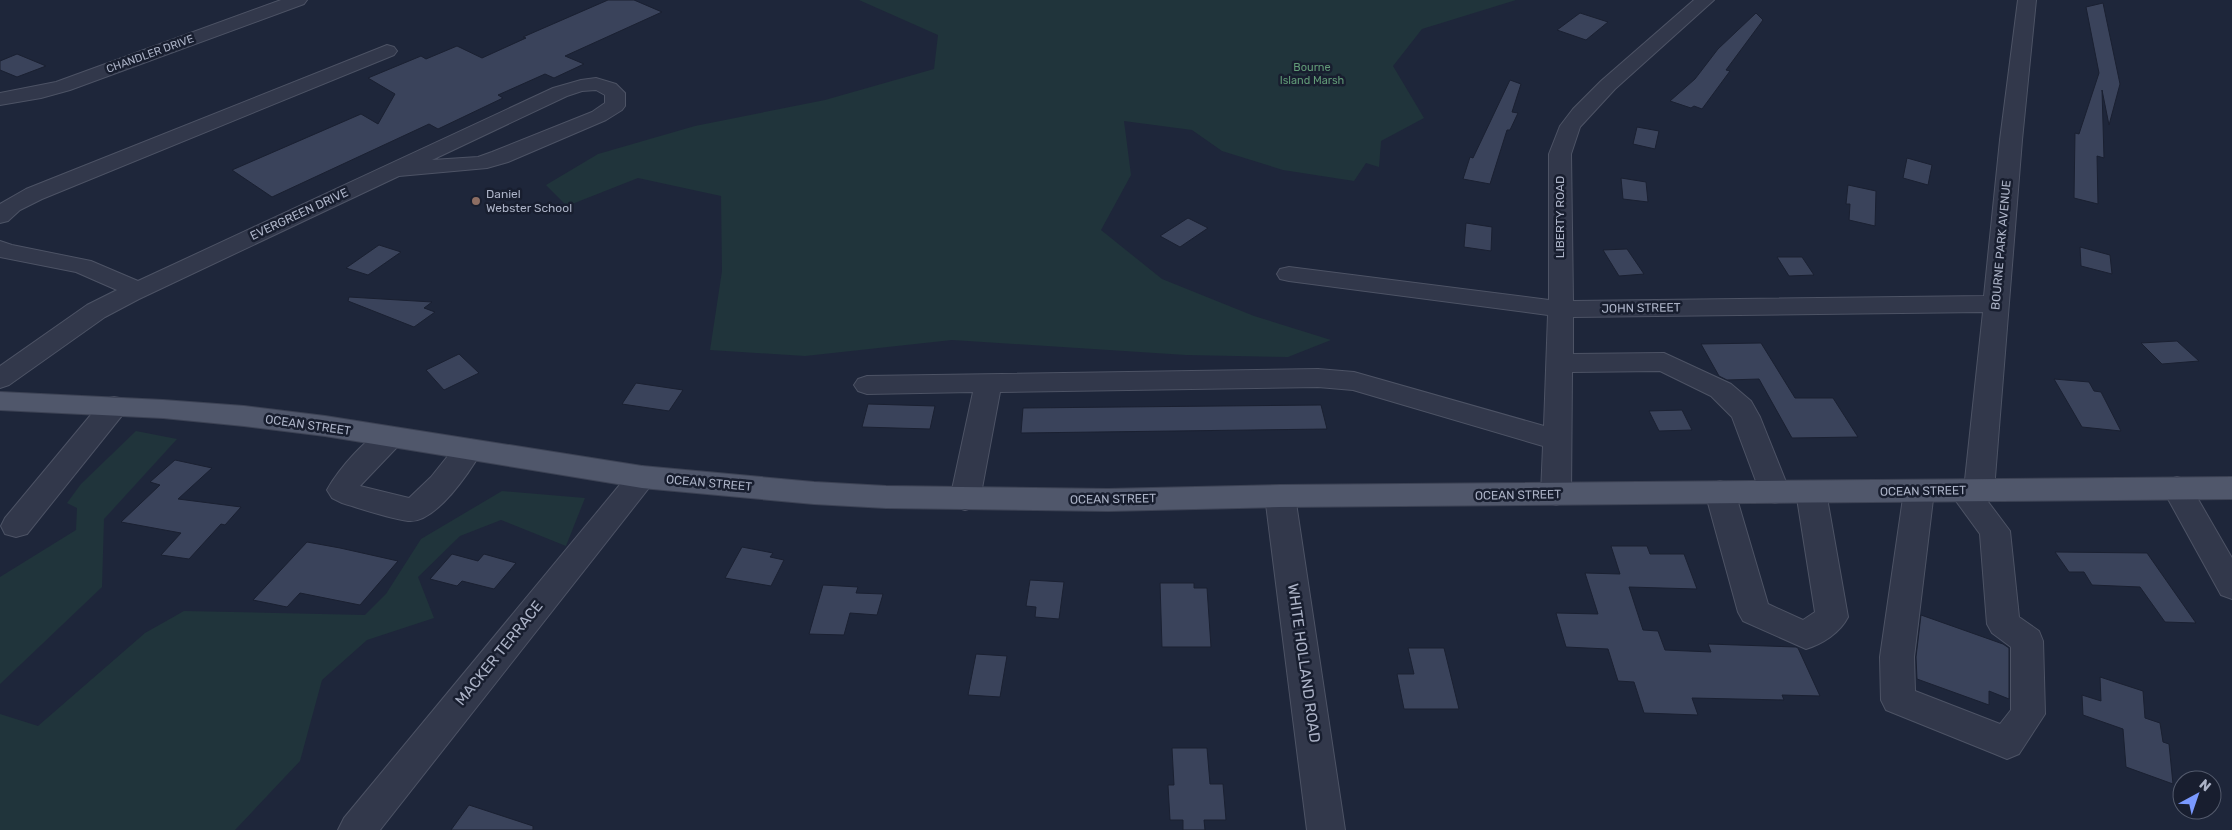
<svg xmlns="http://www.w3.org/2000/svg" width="2232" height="830" font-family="Rubik,sans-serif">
	<rect width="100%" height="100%" fill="#1e263a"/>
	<g fill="#20343b">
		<path d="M859,0H1516L1422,29L1393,66L1424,118L1381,141L1379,167L1366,163L1354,181L1283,170L1222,151L1192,130L1124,121L1131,175L1101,230L1162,279L1254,316L1331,340L1288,357L1186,355L952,340L805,356L710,350L722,271L721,196L638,178L567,206L546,185L598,154L695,126L825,100L934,69L938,35Z"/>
		<path d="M136,431L177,439L104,519L102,587L0,684V577L76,530L77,508L67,503L81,484Z"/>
		<path d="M502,491L585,498L566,546L501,520L460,536L418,577L434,618L367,640L322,680L300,761L235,830H0V714L38,726L145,633L184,611L365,615L386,594L421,539Z"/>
	</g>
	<g fill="#3a435b" stroke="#1a2031">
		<path d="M608,0H634L662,12L565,56L584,64L554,78L545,74L498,95L503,98L438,129L429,124L272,197L232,170L361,114L378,124L395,94L368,78L421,56L426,59L457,46L482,58L526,38L523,37Z"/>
		<path d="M2103,3L2120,84L2109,125L2102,90L2104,158L2097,156L2098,204L2074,198L2075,133L2079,134L2099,73L2086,7Z"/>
		<path d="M1580,13L1608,22L1586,40L1557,30Z"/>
		<path d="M1756,13L1763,20L1726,70L1730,71L1702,109L1694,106L1691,108L1670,101L1695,79L1718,49Z"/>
		<path d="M17,54L46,66L17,77L0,70V61Z"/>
		<path d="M1510,80L1521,84L1512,112L1518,113L1510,130H1507L1490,184L1463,179L1470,157L1473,158Z"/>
		<path d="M1637,127L1659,131L1655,149L1633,144Z"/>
		<path d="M1907,158L1932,165L1928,185L1903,178Z"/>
		<path d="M1621,178L1646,182L1648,202L1623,199Z"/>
		<path d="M1848,185L1876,191L1875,226L1849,220L1850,204H1846Z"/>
		<path d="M1188,218L1208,228L1180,247L1160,236Z"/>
		<path d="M1466,223L1492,227L1491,251L1464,247Z"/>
		<path d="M379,245L401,252L368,275L346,268Z"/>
		<path d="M2080,247L2110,255L2112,274L2081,266Z"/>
		<path d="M1627,249L1644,274L1619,276L1603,250Z"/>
		<path d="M1777,257H1802L1814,275L1789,276Z"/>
		<path d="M349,297L432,302L424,308L435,312L414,327L348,301Z"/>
		<path d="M2177,341L2199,361L2162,364L2141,343Z"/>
		<path d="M1761,343L1795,398H1833L1858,437L1792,438L1759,379L1727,380L1719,376L1701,344Z"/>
		<path d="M459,354L479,373L444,390L426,370Z"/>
		<path d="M2054,379L2089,382L2094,391L2101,392L2121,431L2082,427Z"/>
		<path d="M636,383L683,390L669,411L622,404Z"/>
		<path d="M868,404L935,406L930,429L862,427Z"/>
		<path d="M1321,405L1327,429L1021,433L1023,408Z"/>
		<path d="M1682,410L1692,430L1659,431L1649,411Z"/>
		<path d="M175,460L212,468L178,499L241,507L225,525L221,524L189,559L161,555L181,533L121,522L160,485L150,482Z"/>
		<path d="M307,542L340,548L398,561L360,605L300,593L287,607L253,600Z"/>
		<path d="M1611,546H1647L1650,554H1684L1697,589L1629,587L1643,630L1658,631L1665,650L1711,652L1708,644L1796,647L1798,648L1820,696L1782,695L1784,700L1692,698L1698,715L1644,713L1634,682L1618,681L1608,649L1566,647L1556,613L1598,614L1585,573L1620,574Z"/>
		<path d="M742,547L773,553L770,557L784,560L771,586L725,578Z"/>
		<path d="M2055,552L2147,553L2196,623L2165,622L2140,587L2092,585L2084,572H2069Z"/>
		<path d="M452,554L478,561L484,554L516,563L494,589L462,581L457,586L430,579Z"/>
		<path d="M1030,580L1064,582L1059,619L1035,617L1036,607L1026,606Z"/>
		<path d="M1160,583H1194V588H1207L1211,647H1162Z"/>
		<path d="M823,585L858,587L856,593L883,594L877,615L850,613L844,635L809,634Z"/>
		<path d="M1921,615L2003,644L2009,648V699L1989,691V705L1917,679L1916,657Z"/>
		<path d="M1408,648H1444L1459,709H1404L1397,674H1414Z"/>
		<path d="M976,654L1007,656L1000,697L968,695Z"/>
		<path d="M2100,677L2143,691L2145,718L2160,723L2163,742L2169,744L2173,784L2126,767L2123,729L2083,715L2082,695L2101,701Z"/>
		<path d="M1172,748H1207L1210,784H1223L1226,820H1204L1205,830H1183V820H1170L1168,785H1174Z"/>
		<path d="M469,805L533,826V830H451Z"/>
	</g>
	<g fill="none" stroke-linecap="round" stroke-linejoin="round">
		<g stroke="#4d5365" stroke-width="2">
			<g id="minor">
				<path d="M281,0H307L304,4L70,90L41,98L0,105V93L56,82Z"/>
				<path d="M1694,0H1714L1615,89L1580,127L1571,154L1573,301L1984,296L2000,140L2018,0H2036L2022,140L1994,490L1989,498L1986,499L2010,531L2019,617L2039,631L2043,641L2045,714L2019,754L2007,759L1995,754L1886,710L1881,700L1880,657L1904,491L1909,483L1919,480L1929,483L1934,491L1914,657L1915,691L2000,724L2011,710V647L1992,633L1987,624L1980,534L1948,490L1953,482L1965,480L1983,312L1573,317V354L1664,353L1731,384L1751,401L1760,417L1790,492L1785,500L1775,503L1765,500L1760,492L1732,417L1711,396L1660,371L1572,372L1571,494L1566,502L1556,505L1546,502L1541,494L1543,446L1353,390L1318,387L1000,392L980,499L975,507L965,510L955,507L950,499L973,392L867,394L858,391L854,385L858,379L867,376L1318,369L1354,372L1544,426L1548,315L1289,281L1280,279L1277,274L1280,269L1289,267L1549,300V154L1560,126L1573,109L1601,81Z"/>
				<path d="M387,45L394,47L397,51L394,55L42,199L20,210L8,221L0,223V204L26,189Z"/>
				<path d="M596,78L616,84L625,93V106L622,110L606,120L508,162L487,168L399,176L139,299L105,317L9,385L0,388V366L87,305L117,290L76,272L0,257V241L12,245L91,261L138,281L553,88L581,80ZM596,90L605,95V103L592,112L492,152L478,157L432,160L567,96L582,91Z"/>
				<path d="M114,397L124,399L128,406L124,413L27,534L16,537L5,534L1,526L5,518L104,399Z"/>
				<path d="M390,427L400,430L404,437L400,444L360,486L409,498L431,477L459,442L469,439L479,442L483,449C471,470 436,524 408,521C388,518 362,509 342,503L332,498L327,490C338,470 369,433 390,427Z"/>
				<path d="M642,466L652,470L656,477L652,484L380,830H338L344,818L632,470Z"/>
				<path d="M2177,477L2187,480L2232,558V599L2221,595L2162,488L2167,480Z"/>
				<path d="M1720,481L1730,484L1735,492L1768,604L1803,620L1815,612L1796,492L1801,484L1811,481L1821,484L1826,492L1848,617C1840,633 1822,644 1806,649L1743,621L1738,612L1705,492L1710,484Z"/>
				<path d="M1280,485L1290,488L1295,496L1345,830H1307L1265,496L1270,488Z"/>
			</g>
		</g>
		<g stroke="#3c4254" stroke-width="2">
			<path id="major" d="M0,392L163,400L244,406L325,416L642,466L814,482L886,486L1108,489L1280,485L2232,477V499L1280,507L1108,511L886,508L814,504L642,488L325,436L244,426L163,418L0,410Z"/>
		</g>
		<use href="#minor" fill="#32384b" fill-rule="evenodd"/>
		<use href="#major" fill="#50576b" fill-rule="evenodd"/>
	</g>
	<circle fill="#8d6e63" stroke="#181e2f" stroke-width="2" cx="476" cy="201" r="5"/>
	<g text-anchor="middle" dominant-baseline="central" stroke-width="5" stroke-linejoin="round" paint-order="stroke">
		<g font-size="11" fill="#acb3c7" stroke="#181e2f">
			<text transform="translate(150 54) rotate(-20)">CHANDLER DRIVE</text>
		</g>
		<g font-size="11" fill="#619a77" stroke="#181e2f">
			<text x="1312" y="67">Bourne<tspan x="1312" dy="13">Island Marsh</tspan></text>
		</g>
		<g font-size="12" fill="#acb3c7" stroke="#181e2f" text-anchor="start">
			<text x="486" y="194">Daniel<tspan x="486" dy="14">Webster School</tspan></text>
		</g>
		<g font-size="12" fill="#acb3c7" stroke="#181e2f">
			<text transform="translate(299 214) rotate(-25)">EVERGREEN DRIVE</text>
			<text transform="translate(1560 217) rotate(-90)">LIBERTY ROAD</text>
			<text transform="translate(2001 245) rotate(-85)">BOURNE PARK AVENUE</text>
			<text transform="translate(1641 308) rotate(-1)">JOHN STREET</text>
			<text transform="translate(308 425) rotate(8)">OCEAN STREET</text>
			<text transform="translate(709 483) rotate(5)">OCEAN STREET</text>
			<text transform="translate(1923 491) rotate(-1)">OCEAN STREET</text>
			<text transform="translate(1518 495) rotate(-1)">OCEAN STREET</text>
			<text transform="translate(1113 499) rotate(-1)">OCEAN STREET</text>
		</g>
		<g font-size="15" fill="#acb3c7" stroke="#181e2f">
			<text transform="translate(499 653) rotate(-51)">MACKER TERRACE</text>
			<text transform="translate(1304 663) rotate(82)">WHITE HOLLAND ROAD</text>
		</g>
	</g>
	<g transform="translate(2197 795) rotate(40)"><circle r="24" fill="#181e2f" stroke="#535a6c"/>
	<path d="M0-4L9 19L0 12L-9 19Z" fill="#7a99ff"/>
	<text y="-8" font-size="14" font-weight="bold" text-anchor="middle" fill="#acb3c7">N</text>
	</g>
</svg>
